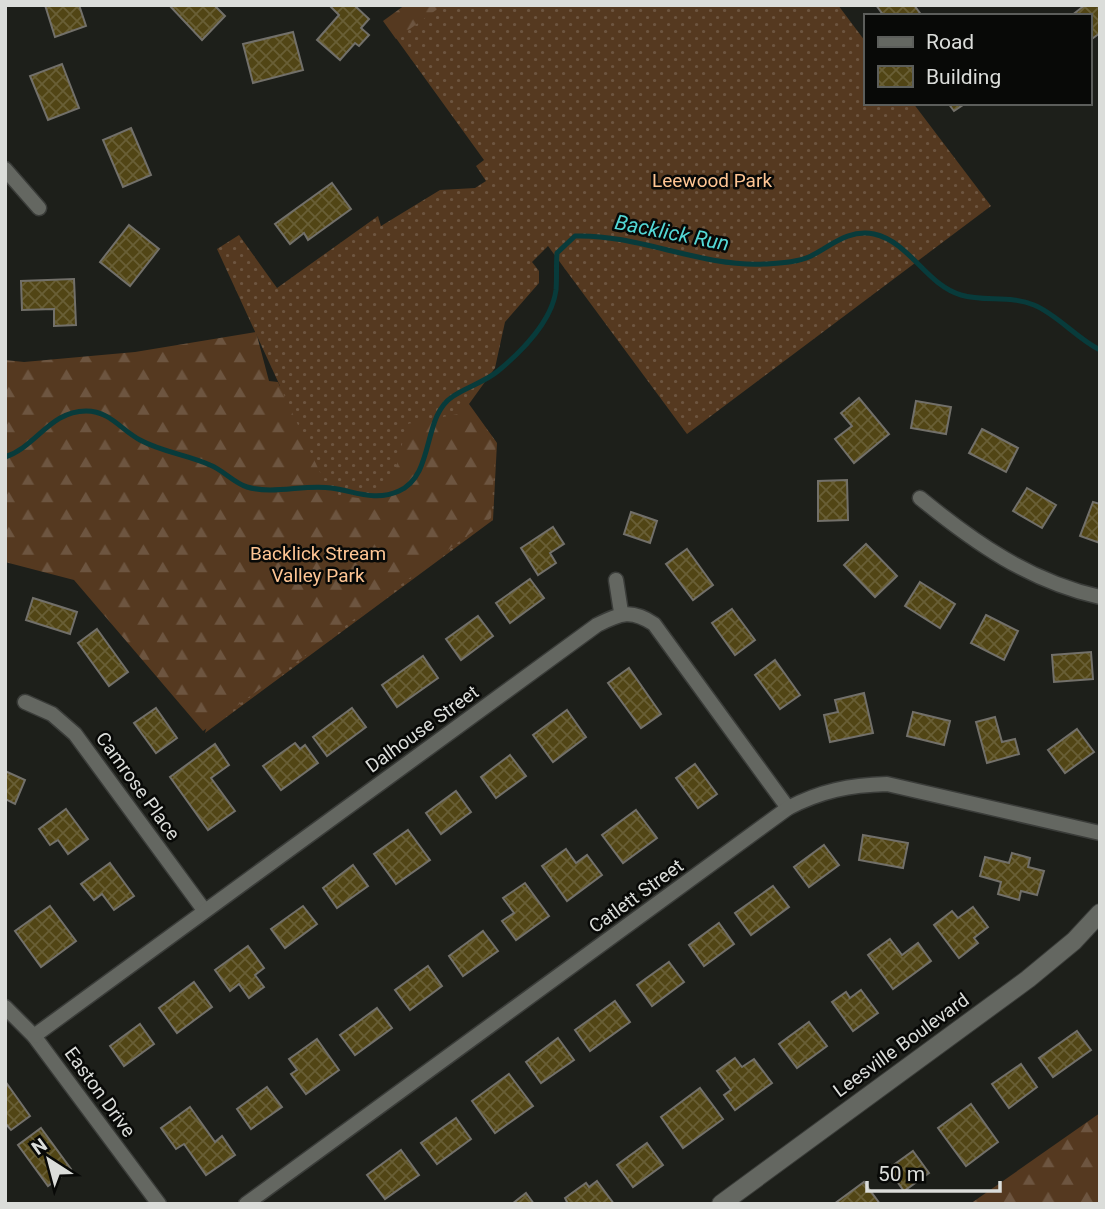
<svg xmlns="http://www.w3.org/2000/svg" width="1105" height="1209" font-family="Roboto,sans-serif">
	<defs>
		<pattern id="grass-dots" width="8" height="8" patternUnits="userSpaceOnUse" patternTransform="scale(1.75)"><rect width="8" height="8" fill="#553920"/><path d="M2 2h.1M6 6h.1" fill="none" stroke="#6d5540" stroke-width="1.8" stroke-linecap="round"/></pattern>
		<pattern id="forest-firs" width="22" height="20" patternUnits="userSpaceOnUse" patternTransform="scale(1.75)"><rect width="22" height="20" fill="#553920"/><path d="M5 1l3.5 6h-7zM16 11l3.5 6h-7z" fill="#6d5540"/></pattern>
		<pattern id="building-cross-hatch" width="8" height="8" patternUnits="userSpaceOnUse" patternTransform="scale(1.75)"><rect width="8" height="8" fill="#514515"/><path d="M0 0l8 8M0 8l8-8" fill="none" stroke="#695f36"/></pattern>
	</defs>
	<rect width="100%" height="100%" fill="#1d1f1a"/>
	<path fill="url(#grass-dots)" d="M409,5H838L865,41V103H913L991,206L687,434L548,246L532,262L539,271V283L505,322L495,368L469,404L497,443L493,520L205,733L256,533L280,386L217,249L239,235L277,288L378,216L381,226L440,190L475,188L486,181L476,166L484,160L385,23Z"/>
	<g fill="url(#forest-firs)">
		<path d="M405,5H443L396,39L383,21Z"/>
		<path d="M256,332L269,381L278,382L330,494L365,499L394,476L407,424L458,414L467,403L496,442L491,518L203,731L74,580L5,562V360L24,362L135,352Z"/>
		<path d="M1100,1113V1204H970Z"/>
	</g>
	<g fill="none" stroke-linecap="round" stroke-linejoin="round">
		<path stroke="#083b3b" stroke-width="5" d="M5,457C36,447 50,411 86,411C110,411 121,430 140,440C162,452 188,455 210,465C223,470 234,483 247,487C274,495 304,484 331,488C354,491 375,502 399,491C435,475 422,417 452,397C466,387 485,382 498,371C521,352 552,321 556,290C557,278 556,265 557,253L575,236C639,234 699,267 764,264C779,263 796,263 811,256C831,246 848,229 874,234C910,242 926,285 961,295C985,302 1010,295 1034,305C1058,315 1076,338 1100,350"/>
	</g>
	<g fill="url(#building-cross-hatch)" stroke="#72706a" stroke-width="2">
		<path d="M45,5H79L86,26L55,37Z"/>
		<path d="M169,5H214L225,16L202,40Z"/>
		<path d="M354,5L369,19L361,28L369,35L359,46L355,43L340,60L317,40L339,15L329,5Z"/>
		<path d="M876,5H914L922,16H884Z"/>
		<path d="M1085,5H1100V33L1089,41V16H1071Z"/>
		<path d="M293,32L303,70L253,83L243,44Z"/>
		<path d="M62,64L79,108L48,120L30,76Z"/>
		<path d="M948,103H966L954,111Z"/>
		<path d="M131,128L151,175L123,187L103,140Z"/>
		<path d="M332,183L351,209L308,240L304,233L290,244L275,224Z"/>
		<path d="M129,225L159,249L130,286L100,262Z"/>
		<path d="M74,279L76,325L54,326V309L22,310L21,281Z"/>
		<path d="M859,398L889,434L854,463L835,439L852,426L841,413Z"/>
		<path d="M916,401L951,407L946,434L911,428Z"/>
		<path d="M982,429L1018,448L1006,472L969,453Z"/>
		<path d="M847,480L848,520L818,521V481Z"/>
		<path d="M1027,488L1056,505L1042,528L1013,511Z"/>
		<path d="M1093,502L1100,504V543L1080,536Z"/>
		<path d="M631,512L657,521L650,543L624,534Z"/>
		<path d="M553,527L564,544L550,553L556,563L538,575L521,548Z"/>
		<path d="M866,544L897,576L875,597L844,565Z"/>
		<path d="M687,549L713,585L693,600L666,564Z"/>
		<path d="M530,579L544,598L510,623L496,603Z"/>
		<path d="M920,582L955,604L940,628L905,606Z"/>
		<path d="M33,598L77,612L70,634L26,620Z"/>
		<path d="M732,609L755,640L735,655L712,623Z"/>
		<path d="M986,615L1018,631L1004,660L971,643Z"/>
		<path d="M478,616L493,636L461,660L446,639Z"/>
		<path d="M97,629L128,672L109,686L78,643Z"/>
		<path d="M1091,652L1093,679L1054,682L1052,655Z"/>
		<path d="M423,656L438,678L397,707L382,685Z"/>
		<path d="M775,660L800,695L780,709L755,675Z"/>
		<path d="M629,668L661,714L641,728L608,683Z"/>
		<path d="M864,693L873,733L830,742L824,715L838,712L835,700Z"/>
		<path d="M156,708L177,738L156,753L134,723Z"/>
		<path d="M352,708L366,727L327,756L313,737Z"/>
		<path d="M567,710L586,737L553,762L533,735Z"/>
		<path d="M913,712L950,721L944,745L907,736Z"/>
		<path d="M995,717L1002,742L1015,739L1019,754L987,763L976,722Z"/>
		<path d="M1077,729L1094,752L1065,773L1048,750Z"/>
		<path d="M295,743L300,749L305,745L318,763L281,790L263,766Z"/>
		<path d="M215,744L229,765L211,778L235,811L208,830L170,777Z"/>
		<path d="M510,755L526,776L496,798L481,777Z"/>
		<path d="M695,764L717,794L698,808L676,778Z"/>
		<path d="M5,771L25,780L15,804L5,799Z"/>
		<path d="M456,791L471,812L441,834L426,813Z"/>
		<path d="M66,809L88,839L68,854L58,840L50,845L39,829Z"/>
		<path d="M636,810L657,838L623,863L602,835Z"/>
		<path d="M408,830L430,860L396,884L374,854Z"/>
		<path d="M863,835L908,843L903,868L859,860Z"/>
		<path d="M824,845L839,865L809,887L794,867Z"/>
		<path d="M566,849L576,863L587,855L602,875L567,901L542,866Z"/>
		<path d="M1012,853L1030,858L1028,867L1044,871L1037,895L1021,891L1019,900L998,894L1001,882L980,876L985,857L1009,863Z"/>
		<path d="M110,863L134,896L114,910L102,894L94,900L81,884Z"/>
		<path d="M353,865L368,886L337,908L323,888Z"/>
		<path d="M525,883L549,916L516,940L502,921L514,913L503,898Z"/>
		<path d="M773,886L789,907L751,935L735,913Z"/>
		<path d="M50,906L76,941L41,967L15,931Z"/>
		<path d="M303,906L317,924L285,948L271,929Z"/>
		<path d="M973,907L988,927L974,938L978,943L959,958L934,925L952,911L958,918Z"/>
		<path d="M719,923L734,944L704,966L689,945Z"/>
		<path d="M483,931L498,951L463,976L449,956Z"/>
		<path d="M890,939L902,955L918,943L931,961L893,989L868,955Z"/>
		<path d="M248,946L264,968L255,975L264,987L249,998L239,984L230,991L215,970Z"/>
		<path d="M669,962L684,982L652,1006L637,985Z"/>
		<path d="M428,966L442,986L410,1010L395,990Z"/>
		<path d="M194,982L212,1007L177,1033L159,1008Z"/>
		<path d="M861,990L878,1013L853,1031L832,1002L846,992L850,998Z"/>
		<path d="M615,1001L630,1022L590,1051L575,1030Z"/>
		<path d="M377,1008L392,1028L355,1055L340,1035Z"/>
		<path d="M809,1022L827,1046L797,1068L779,1044Z"/>
		<path d="M140,1024L154,1044L124,1066L110,1046Z"/>
		<path d="M1077,1031L1091,1050L1053,1077L1039,1058Z"/>
		<path d="M558,1038L574,1060L541,1083L526,1062Z"/>
		<path d="M317,1039L339,1070L306,1094L291,1074L297,1070L289,1059Z"/>
		<path d="M735,1058L742,1067L754,1059L772,1083L735,1110L724,1095L731,1090L717,1071Z"/>
		<path d="M1021,1064L1037,1087L1009,1108L992,1084Z"/>
		<path d="M509,1074L533,1106L495,1133L472,1101Z"/>
		<path d="M5,1081L30,1116L11,1130L5,1123Z"/>
		<path d="M267,1087L282,1107L251,1129L237,1109Z"/>
		<path d="M700,1088L723,1119L683,1148L661,1117Z"/>
		<path d="M971,1104L998,1142L966,1166L938,1128Z"/>
		<path d="M190,1107L215,1142L222,1136L235,1155L206,1175L184,1144L176,1149L161,1128Z"/>
		<path d="M456,1118L471,1139L437,1164L421,1143Z"/>
		<path d="M41,1128L71,1169L48,1186L18,1145Z"/>
		<path d="M647,1143L663,1165L633,1187L617,1165Z"/>
		<path d="M401,1150L419,1175L385,1199L367,1175Z"/>
		<path d="M913,1151L929,1173L904,1191L888,1169Z"/>
		<path d="M597,1181L614,1204H568L565,1198L586,1183L589,1187Z"/>
		<path d="M864,1182L880,1204H834Z"/>
		<path d="M526,1193L534,1204H512Z"/>
	</g>
	<g fill="none" stroke-linecap="round" stroke-linejoin="round">
		<g stroke="#3a3c39" stroke-width="17">
			<g id="minor">
				<path d="M5,169L39,208"/>
				<path d="M920,498C975,543 1029,581 1100,597"/>
				<path d="M616,580L621,612"/>
				<path d="M25,702L52,714L75,734L204,910"/>
				<path d="M5,1007L34,1036L159,1204"/>
				<path d="M34,1036L597,625C621,613 631,609 654,624L788,808"/>
				<path d="M246,1204L788,808C821,791 849,785 887,784L1100,833"/>
			</g>
		</g>
		<g stroke="#3a3c39" stroke-width="20">
			<path id="tertiary" d="M721,1204L1028,979L1074,941L1100,913"/>
		</g>
		<use href="#minor" stroke="#646761" stroke-width="14"/>
		<use href="#tertiary" stroke="#646761" stroke-width="18"/>
	</g>
	<g text-anchor="middle" dominant-baseline="central" stroke-width="5" stroke-linejoin="round" paint-order="stroke">
		<g font-size="19" fill="#fec594" stroke="#080907">
			<text x="712" y="180">Leewood Park</text>
			<text x="318" y="553">Backlick Stream<tspan x="318" dy="22">Valley Park</tspan></text>
		</g>
		<g font-size="19" fill="#dbddda" stroke="#080907">
			<text transform="translate(422 729) rotate(-36)">Dalhouse Street</text>
			<text transform="translate(138 786) rotate(54)">Camrose Place</text>
			<text transform="translate(636 896) rotate(-36)">Catlett Street</text>
			<text transform="translate(901 1045) rotate(-36)">Leesville Boulevard</text>
			<text transform="translate(100 1092) rotate(54)">Easton Drive</text>
		</g>
		<g font-size="21" font-style="italic" fill="#53d8d6" stroke="#080907">
			<text transform="translate(672 233) rotate(11)">Backlick Run</text>
		</g>
	</g>
	<rect width="1105" height="1209" fill="none" stroke="#dbddda" stroke-width="14"/>
	<rect x="864" y="14" width="228" height="91" fill="#080907" stroke="#5c5e5b" stroke-width="2"/>
	<rect x="878" y="37" width="35" height="10" fill="#646761" stroke="#5c5e5b" stroke-width="2"/>
	<text x="926" y="49" font-size="21" fill="#dbddda">Road</text>
	<rect x="878" y="66" width="35" height="21" fill="url(#building-cross-hatch)" stroke="#5c5e5b" stroke-width="2"/>
	<text x="926" y="84" font-size="21" fill="#dbddda">Building</text>
	<g transform="translate(49 1160) rotate(324)" stroke="#080907" stroke-width="5" paint-order="stroke">
	<path d="M0-5L12 26L0 18L-12 26Z" fill="#dbddda"/>
	<text y="-10" font-size="19" font-weight="bold" text-anchor="middle" fill="#dbddda">N</text>
	</g>
	<path d="M867 1181v10h133v-10" fill="none" stroke="#dbddda" stroke-width="3.5"/>
	<text x="878" y="1181" font-size="21" fill="#dbddda" stroke="#080907" stroke-width="5" paint-order="stroke">50 m</text>
</svg>
